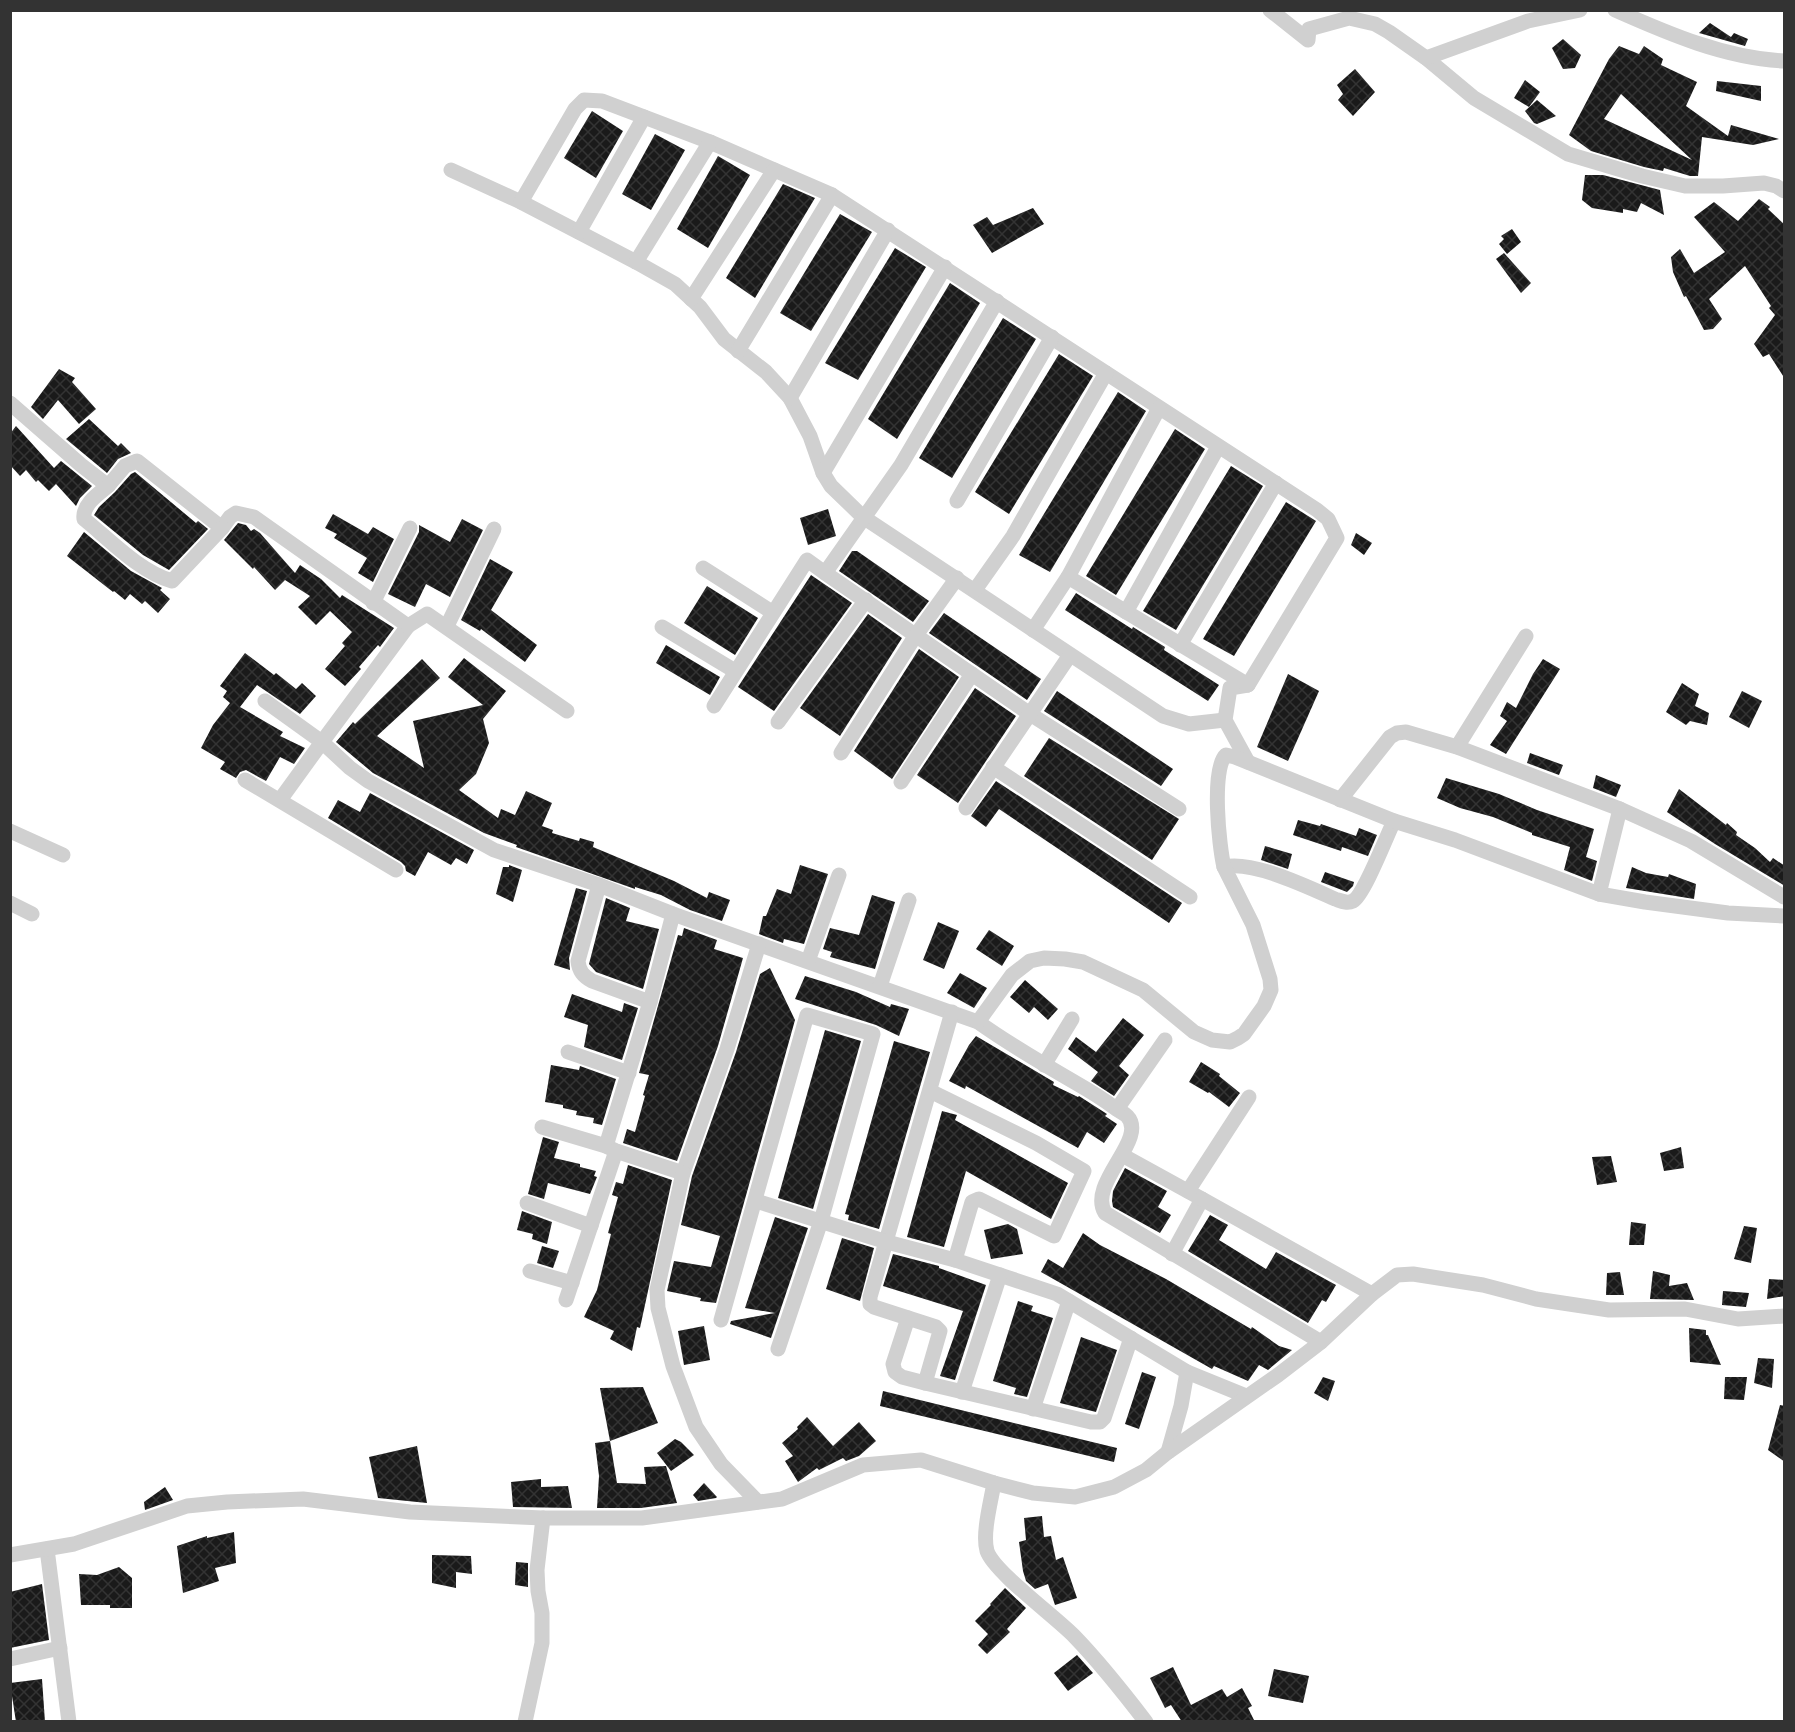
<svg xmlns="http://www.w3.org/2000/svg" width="1795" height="1732" font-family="Roboto,sans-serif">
	<defs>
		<pattern id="building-cross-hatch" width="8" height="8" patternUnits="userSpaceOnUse" patternTransform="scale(1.5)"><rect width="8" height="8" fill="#1a1a1a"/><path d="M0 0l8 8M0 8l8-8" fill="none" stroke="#333"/></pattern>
	</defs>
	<rect width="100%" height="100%" fill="#fff"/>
	<g fill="url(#building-cross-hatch)" fill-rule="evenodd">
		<path d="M1710,23L1731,37L1734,33L1748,39L1745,46L1699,33Z"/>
		<path d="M1563,39L1581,55L1575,68L1563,69L1552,48Z"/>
		<path d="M1619,46L1639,54L1644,46L1663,59L1661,65L1697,82L1686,106L1728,136L1731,125L1779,139L1753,145L1702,137L1698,176H1690L1664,168L1663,171L1644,167L1591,151L1569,135L1609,59ZM1621,94L1692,160L1604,119Z"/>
		<path d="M1355,69L1375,92L1353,116L1338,100L1343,94L1337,85Z"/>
		<path d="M1525,80L1540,92L1529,107L1514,98Z"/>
		<path d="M1717,81L1761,86V101L1716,91Z"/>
		<path d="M1537,100L1556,116L1537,124L1534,123L1525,111Z"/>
		<path d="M592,111L623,131L596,178L564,158Z"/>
		<path d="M655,134L685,150L651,210L622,194Z"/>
		<path d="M718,156L750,175L708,248L677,229Z"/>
		<path d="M1585,175H1603L1660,190L1664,215L1641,203L1637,212L1623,209V213L1592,208L1582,200Z"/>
		<path d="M783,184L815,198L755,298L726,278Z"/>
		<path d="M1759,199L1770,207L1768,209L1785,225V379L1769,354L1763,357L1754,344L1775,315L1769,308L1771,306L1745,266L1709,299L1722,319L1713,329L1704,330L1686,296L1684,297L1673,272L1671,257L1680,249L1694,273L1725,252L1694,217L1714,202L1738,221Z"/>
		<path d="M1033,208L1044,224L992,253L973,225L987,217L993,225Z"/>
		<path d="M840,214L872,232L811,331L780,313Z"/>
		<path d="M1512,229L1521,242L1507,254L1499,244L1504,239L1501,236Z"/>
		<path d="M895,248L926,267L858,380L825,363Z"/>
		<path d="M1504,253L1531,283L1521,293L1496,259Z"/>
		<path d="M950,283L980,303L897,439L868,419Z"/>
		<path d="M1003,318L1036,339L952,478L919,458Z"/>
		<path d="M1059,354L1093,376L1009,514L975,492Z"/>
		<path d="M59,369L75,378L72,382L96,409L79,424L58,400L43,419L31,407Z"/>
		<path d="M1118,392L1146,411L1050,572L1019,555Z"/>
		<path d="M89,419L118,446L121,443L131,453L118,459L107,473L66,439Z"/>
		<path d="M16,426L54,468L61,461L92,486L80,498L76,506L56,484L49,491L38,480L36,482L26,470L20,476L10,465V434Z"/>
		<path d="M1175,429L1205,449L1116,595L1086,576Z"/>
		<path d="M1231,466L1263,486L1176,630L1143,611Z"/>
		<path d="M135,472L196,523L198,521L208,529L169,570L143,555L94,515L99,507L115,492L131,474Z"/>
		<path d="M1286,502L1316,521L1234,656L1203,639Z"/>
		<path d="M828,509L836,536L808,545L800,518Z"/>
		<path d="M333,514L368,534L373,527L394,539L373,582L358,573L367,558L334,538L337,534L325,528Z"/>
		<path d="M462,519L483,530L450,597L426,584L415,607L388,594L419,532V525L450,542Z"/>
		<path d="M238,523L246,525L251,531L254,529L260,533L295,573L300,565L321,579L340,598L342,595L394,628L380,647L378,645L359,667L361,669L345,686L325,669L345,646L342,643L352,632L330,611L316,625L298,607L310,596L285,580L275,590L254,567L253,569L224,540Z"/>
		<path d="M84,532L131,571L162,588L160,590L170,599L158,613L145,601L142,604L130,594L125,600L114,591L113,592L67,556Z"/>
		<path d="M1356,533L1372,543L1364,555L1351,545Z"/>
		<path d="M852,551H857L929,601L913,622L839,571Z"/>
		<path d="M490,559L513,572L491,610L537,645L525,662L481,629L480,631L461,620Z"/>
		<path d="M811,575L852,603L774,711L738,687Z"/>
		<path d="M707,586L758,618L735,655L684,623Z"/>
		<path d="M1076,593L1132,629L1133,627L1165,647L1164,650L1219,685L1208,701L1065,610Z"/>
		<path d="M944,613L1041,679L1027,700L929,633Z"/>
		<path d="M868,614L902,638L840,736L800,708Z"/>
		<path d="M666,645L720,677L710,695L656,663Z"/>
		<path d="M919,649L959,677L892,779L854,751Z"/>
		<path d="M245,653L274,675L276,673L296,689L302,683L316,696L300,714L257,685L240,707L283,732L280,736L305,748L294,764L280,757L266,781L246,770L240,772L236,778L220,769L225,762L201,748L213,725L230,703L223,697L227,691L220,686Z"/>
		<path d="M464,658L506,691L483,719L489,743L476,774L459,790L498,818L501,809L515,815L526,791L552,803L542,826L553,830L552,833L579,841L580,838L594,842L593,847L674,881L707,898L709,892L730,900L722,921L690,910L661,895L635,887V889L516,847L517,845L484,833L373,773L336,742L353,722L355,724L422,659L440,678L377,736L424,768L413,721L483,705L448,677Z"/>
		<path d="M1543,659L1560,669L1506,754L1490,745L1507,721L1500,716L1507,702L1516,708L1533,674Z"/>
		<path d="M1288,674L1319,691L1288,761L1257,747Z"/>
		<path d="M1682,683L1699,694L1695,706L1709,713L1707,725L1690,721L1686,725L1666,712Z"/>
		<path d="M975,688L1016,716L958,803L917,775Z"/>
		<path d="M1057,691L1173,769L1161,786L1044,711Z"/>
		<path d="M1742,691L1762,701L1749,728L1729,717Z"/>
		<path d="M1049,738L1179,819L1152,860L1024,776Z"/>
		<path d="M1530,753L1563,765L1559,775L1527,763Z"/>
		<path d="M1596,775L1621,785L1616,797L1593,788Z"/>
		<path d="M1446,778L1499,794L1537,810L1594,829L1586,857L1597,861L1592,881L1564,870L1570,847L1532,835V833L1493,817L1460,808L1437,798Z"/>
		<path d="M996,781L1182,903L1169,923L999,809L986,827L971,816Z"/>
		<path d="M1679,789L1726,825L1727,823L1737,832L1736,835L1755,848L1770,862L1773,858L1785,866V886L1715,844L1667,812Z"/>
		<path d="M370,793L474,850L467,864L456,858L451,865L428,852L415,876L406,871L405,866L401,862L328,818L338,800L360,812Z"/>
		<path d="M1298,820L1320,826L1321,824L1356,836L1359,828L1377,835L1368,856L1342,847L1341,851L1293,835Z"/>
		<path d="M1265,846L1292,854L1288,869L1261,860Z"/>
		<path d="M509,865L522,870L513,902L496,894L503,867H509Z"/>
		<path d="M800,865L828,874L804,944L784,939L783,943L759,934L763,916H766L777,889L791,894Z"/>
		<path d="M1632,867L1646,873L1668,877L1669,874L1696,884L1694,899L1626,888Z"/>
		<path d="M1325,872L1354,882L1353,886L1347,892L1321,882Z"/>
		<path d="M576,888L587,891L569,958L570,970L554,965Z"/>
		<path d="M872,895L895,902L875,969L830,957L832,952L823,949L830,928L859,935Z"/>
		<path d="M606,898L630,908L626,921L659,929L643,989L596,972L589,964Z"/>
		<path d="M938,922L959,931L944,969L923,960Z"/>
		<path d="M684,928L717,940L714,949L743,958L718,1046L677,1161L623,1143L627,1129L635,1132L645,1096L643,1095L649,1075L639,1073L678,935L682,936Z"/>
		<path d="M989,930L1014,946L1002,966L976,949Z"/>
		<path d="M770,968L795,1020L716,1303L700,1301L701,1298L667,1291L674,1261L711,1267L720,1236L681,1225L692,1176L736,1052L760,974Z"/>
		<path d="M960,973L987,988L974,1008L947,993Z"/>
		<path d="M805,976L856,992L890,1007L891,1004L909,1009L899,1036L876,1025L795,999Z"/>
		<path d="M1025,980L1058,1009L1048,1020L1034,1007L1029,1013L1010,997Z"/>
		<path d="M572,994L622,1012L624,1003L638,1008L622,1060L584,1047L588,1025L564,1017Z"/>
		<path d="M1123,1018L1144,1035L1119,1066L1129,1075L1114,1096L1091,1081L1098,1072L1068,1049L1076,1037L1096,1052Z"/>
		<path d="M825,1030L861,1041L813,1209L778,1198Z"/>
		<path d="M976,1036L1054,1082L1053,1085L1078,1097L1079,1096L1107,1114L1105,1116L1117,1124L1104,1143L1087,1132L1078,1148L966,1086L965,1089L949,1081L969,1045Z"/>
		<path d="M894,1041L930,1052L879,1229L848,1220L849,1215L845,1214Z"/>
		<path d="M1201,1062L1220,1074L1219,1076L1240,1093L1229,1107L1209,1092L1208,1093L1189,1082Z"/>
		<path d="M551,1065L579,1070L580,1066L616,1079L602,1125L593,1123L594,1118L576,1115L577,1111L563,1108V1105L545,1102Z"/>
		<path d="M942,1111L957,1115L955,1120L1068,1183L1051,1219L966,1171L944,1247L907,1237Z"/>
		<path d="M543,1137L559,1142L554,1158L580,1164V1167L596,1171L594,1176L597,1177L590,1194L548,1183L544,1199L528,1194Z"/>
		<path d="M1681,1147L1684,1168L1664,1171L1660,1153Z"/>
		<path d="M1611,1156L1617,1182L1597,1185L1592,1157Z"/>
		<path d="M628,1165L672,1180L640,1328L637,1327L632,1351L610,1339L614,1331L584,1317L597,1290L611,1234L608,1233L618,1197L612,1195L616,1182L623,1184Z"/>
		<path d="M1125,1168L1167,1191L1158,1207L1171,1215L1160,1233L1113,1207L1112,1201L1113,1191Z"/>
		<path d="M522,1211L552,1222L547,1244L532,1239L533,1234L517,1230Z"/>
		<path d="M1210,1215L1228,1225L1219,1240L1266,1269L1276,1252L1336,1285L1326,1302L1322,1300L1308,1323L1188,1251Z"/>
		<path d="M775,1217L808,1228L771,1338L730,1324L731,1321L775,1313L745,1308Z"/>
		<path d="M1631,1222L1646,1224L1644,1245H1629Z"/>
		<path d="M1008,1224L1017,1229L1023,1254L991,1259L984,1230Z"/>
		<path d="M1744,1226L1757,1228L1751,1263L1734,1259Z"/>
		<path d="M1083,1233L1100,1245L1166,1279L1251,1329L1252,1327L1279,1346L1292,1350L1268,1370L1259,1365L1248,1381L1214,1366L1212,1369L1041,1272L1048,1259L1063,1268Z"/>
		<path d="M842,1238L874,1248L860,1301L826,1289Z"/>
		<path d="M542,1246L559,1251L553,1268L537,1263Z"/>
		<path d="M893,1254L939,1266V1268L986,1285L955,1380L940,1376L963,1311L883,1286Z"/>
		<path d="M1653,1271L1670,1275L1669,1286L1687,1283L1694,1300L1650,1299Z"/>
		<path d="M1620,1272L1624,1295H1606L1607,1273Z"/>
		<path d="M1769,1279L1785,1280V1296L1767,1299Z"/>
		<path d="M1723,1291L1749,1293L1746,1307L1722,1305Z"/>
		<path d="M1018,1301L1033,1306L1031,1311L1053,1318L1027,1397L1014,1394L1016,1388L993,1381Z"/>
		<path d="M704,1326L710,1360L684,1365L678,1331Z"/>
		<path d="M1689,1328L1706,1330V1335H1708L1721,1365L1690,1362Z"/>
		<path d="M1081,1337L1117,1350L1096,1412L1060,1403Z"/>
		<path d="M1758,1358L1774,1359L1772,1388L1754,1383Z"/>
		<path d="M1142,1372L1156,1377L1139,1429L1125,1424Z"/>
		<path d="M1323,1377L1335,1381L1328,1401L1314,1393Z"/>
		<path d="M1725,1377H1747L1744,1400L1724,1399Z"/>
		<path d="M643,1387L658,1423L610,1441L600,1388Z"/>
		<path d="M883,1391L1117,1448L1114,1462L880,1406Z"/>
		<path d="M1780,1405L1785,1406V1462L1768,1450Z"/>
		<path d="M807,1417L833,1446L859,1422L876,1441L859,1456L846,1461L843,1458L819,1470L817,1468L798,1482L785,1461L793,1456L782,1443L798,1429L797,1427Z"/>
		<path d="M675,1439L681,1442L694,1455L671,1471L657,1453Z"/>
		<path d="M610,1441L617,1483L646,1484L644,1467L666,1466L677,1503L641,1508H597L599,1476L595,1443Z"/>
		<path d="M417,1446L427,1503L378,1498L369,1457Z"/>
		<path d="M541,1479V1487L568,1486L572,1508L513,1507L511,1482Z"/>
		<path d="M704,1483L717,1497L716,1498L698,1501L693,1495Z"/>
		<path d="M165,1487L173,1500L145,1510L144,1502Z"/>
		<path d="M1042,1516L1044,1537L1051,1536L1056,1560L1063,1557L1077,1598L1055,1605L1048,1584L1035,1589L1026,1581L1023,1571L1019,1542L1026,1540L1024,1518Z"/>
		<path d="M234,1532L236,1563L215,1568L219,1581L183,1593L177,1546L207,1536V1538Z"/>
		<path d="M432,1555L471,1556L472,1574L456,1572V1588L432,1583Z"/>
		<path d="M516,1562L528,1563V1587L515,1585Z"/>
		<path d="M119,1567L132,1578V1608H110V1605H81L79,1574L97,1575Z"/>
		<path d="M42,1584L49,1640L10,1648V1592Z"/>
		<path d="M1005,1588L1026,1608L1007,1629L1010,1632L987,1654L978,1645L988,1634L975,1621L991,1605L990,1604Z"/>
		<path d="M1077,1655L1093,1673L1068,1691L1054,1673Z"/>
		<path d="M1173,1667L1191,1705L1222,1689L1227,1697L1242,1688L1252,1706L1248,1708L1255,1722H1182L1171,1705L1165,1708L1150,1678Z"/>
		<path d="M1274,1669L1309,1676L1303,1703L1268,1696Z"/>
		<path d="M42,1679L45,1722H16L10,1683Z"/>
	</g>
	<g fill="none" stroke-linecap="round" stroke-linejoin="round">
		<g stroke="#d0d0d0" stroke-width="15">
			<path d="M1270,10L1308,40L1309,29L1349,18L1375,24L1389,32L1426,58L1474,98L1568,154L1642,176L1685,186H1723L1764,183L1776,186L1784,191"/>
			<path d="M1615,10C1669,34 1725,58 1784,61"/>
			<path d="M1426,58L1528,21L1580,10"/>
			<path d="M451,170L521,202L636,262L675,284L700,307L724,339L766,372L790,398L810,436L823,473L831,486L863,517L1163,716L1189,724L1225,720"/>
			<path d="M521,202L575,109L584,100L602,101L710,142L832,195L1317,510L1328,519L1337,538L1248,685L1230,688L1225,720L1248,762"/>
			<path d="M579,232L644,117"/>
			<path d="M636,262L710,142"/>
			<path d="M691,299L774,170"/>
			<path d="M738,351L832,195"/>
			<path d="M790,398L888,230"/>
			<path d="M10,403L81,465L108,486L125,466L137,461L222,528L230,517L236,513L254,517L408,626L322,742L350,768L368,781L494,850L599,885L673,914L978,1022C1010,1045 1043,1064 1076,1083C1090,1091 1103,1099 1115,1108C1119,1111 1124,1113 1127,1116C1149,1139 1087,1183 1105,1213L1321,1342"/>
			<path d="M823,473L945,267"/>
			<path d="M108,486C98,494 82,505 84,519C110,540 140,572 172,581L222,528"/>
			<path d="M957,501L1052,337"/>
			<path d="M703,568L772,612"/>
			<path d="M825,573L1030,714L1179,809"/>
			<path d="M1068,577L1248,685"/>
			<path d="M975,590L1013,536L1106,373"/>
			<path d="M373,603L410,528"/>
			<path d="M1126,612L1218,447"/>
			<path d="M408,626L427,614L567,711"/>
			<path d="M447,626L494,529"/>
			<path d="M662,627L735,671"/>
			<path d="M1033,630L1068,577L1159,408"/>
			<path d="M1180,645L1276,483"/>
			<path d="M265,701L322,742L280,800"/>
			<path d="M714,706L807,560L825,573L901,465L997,301"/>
			<path d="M778,722L866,600"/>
			<path d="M1457,747L1526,636"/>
			<path d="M841,753L916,635L957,578"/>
			<path d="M993,767L1190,897"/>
			<path d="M245,780L396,870"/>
			<path d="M901,782L972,674"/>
			<path d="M1340,800L1390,737L1397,733L1406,732L1457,747L1620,809L1691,841L1784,897"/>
			<path d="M966,808L1070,655"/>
			<path d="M10,831L63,855"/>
			<path d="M1224,867C1252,860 1308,887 1335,899C1341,901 1347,904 1353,901C1364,895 1387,835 1394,821"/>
			<path d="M599,885L578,961C579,971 583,976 592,981L650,1002"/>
			<path d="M1599,894L1620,809"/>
			<path d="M10,903L32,914"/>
			<path d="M673,914L650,1002L606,1146L616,1151L683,1173L727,1049L759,944"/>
			<path d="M808,961L839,875"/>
			<path d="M880,986L909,900"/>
			<path d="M952,1012L870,1297V1304L874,1307L908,1318L893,1364L895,1372L902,1377L925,1383L1091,1422H1100L1104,1418L1131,1338"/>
			<path d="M978,1022L1012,975L1030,961L1044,958L1065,959L1083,962L1143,990L1194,1032L1212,1040L1230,1042L1238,1038L1244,1034L1264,1006L1271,990L1270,979L1253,925L1224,867C1219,847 1211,768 1226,755L1235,757L1394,821L1455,840L1599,894L1645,902L1728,913L1784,916"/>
			<path d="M568,1052L629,1073"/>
			<path d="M1044,1065L1072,1019"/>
			<path d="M930,1091L1036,1143L1084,1171L1054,1236L979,1199L972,1202L955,1260"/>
			<path d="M1117,1109L1165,1040"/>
			<path d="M542,1127L606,1146"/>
			<path d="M1122,1155L1202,1199L1172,1254"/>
			<path d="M683,1173L657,1290L658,1308L673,1366L696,1427L721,1464L758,1502"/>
			<path d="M1188,1191L1249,1097"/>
			<path d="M1202,1199L1372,1294"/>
			<path d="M756,1201L887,1242L955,1260L1057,1294L1187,1372L1181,1406L1168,1452"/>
			<path d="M527,1203L591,1226"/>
			<path d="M530,1271L572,1283"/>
			<path d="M566,1300L616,1151"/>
			<path d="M908,1318L936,1327L940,1331L925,1383"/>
			<path d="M721,1320L807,1015L873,1034L821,1221L778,1349"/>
			<path d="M1187,1372L1246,1396"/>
			<path d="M962,1392L1000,1275"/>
			<path d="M1033,1409L1069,1301"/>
			<path d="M994,1483C991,1501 982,1534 987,1551C994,1572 1057,1618 1075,1637C1101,1664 1123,1692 1146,1722"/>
			<path d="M47,1549L69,1722"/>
			<path d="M10,1555L74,1544L187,1506L227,1502L303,1499L410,1512L543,1518H642L782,1499L863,1465L921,1460L994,1483L1033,1493L1075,1497L1114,1487L1146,1470L1168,1452L1278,1375L1321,1342L1372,1294L1397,1275L1413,1274L1483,1285L1536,1299L1609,1310L1685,1309L1738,1319L1784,1316"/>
			<path d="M10,1659L60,1648"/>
			<path d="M525,1722L542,1643V1613L538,1591L537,1570L543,1518"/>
		</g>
	</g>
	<rect width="1795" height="1732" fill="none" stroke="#333333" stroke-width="24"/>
</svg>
